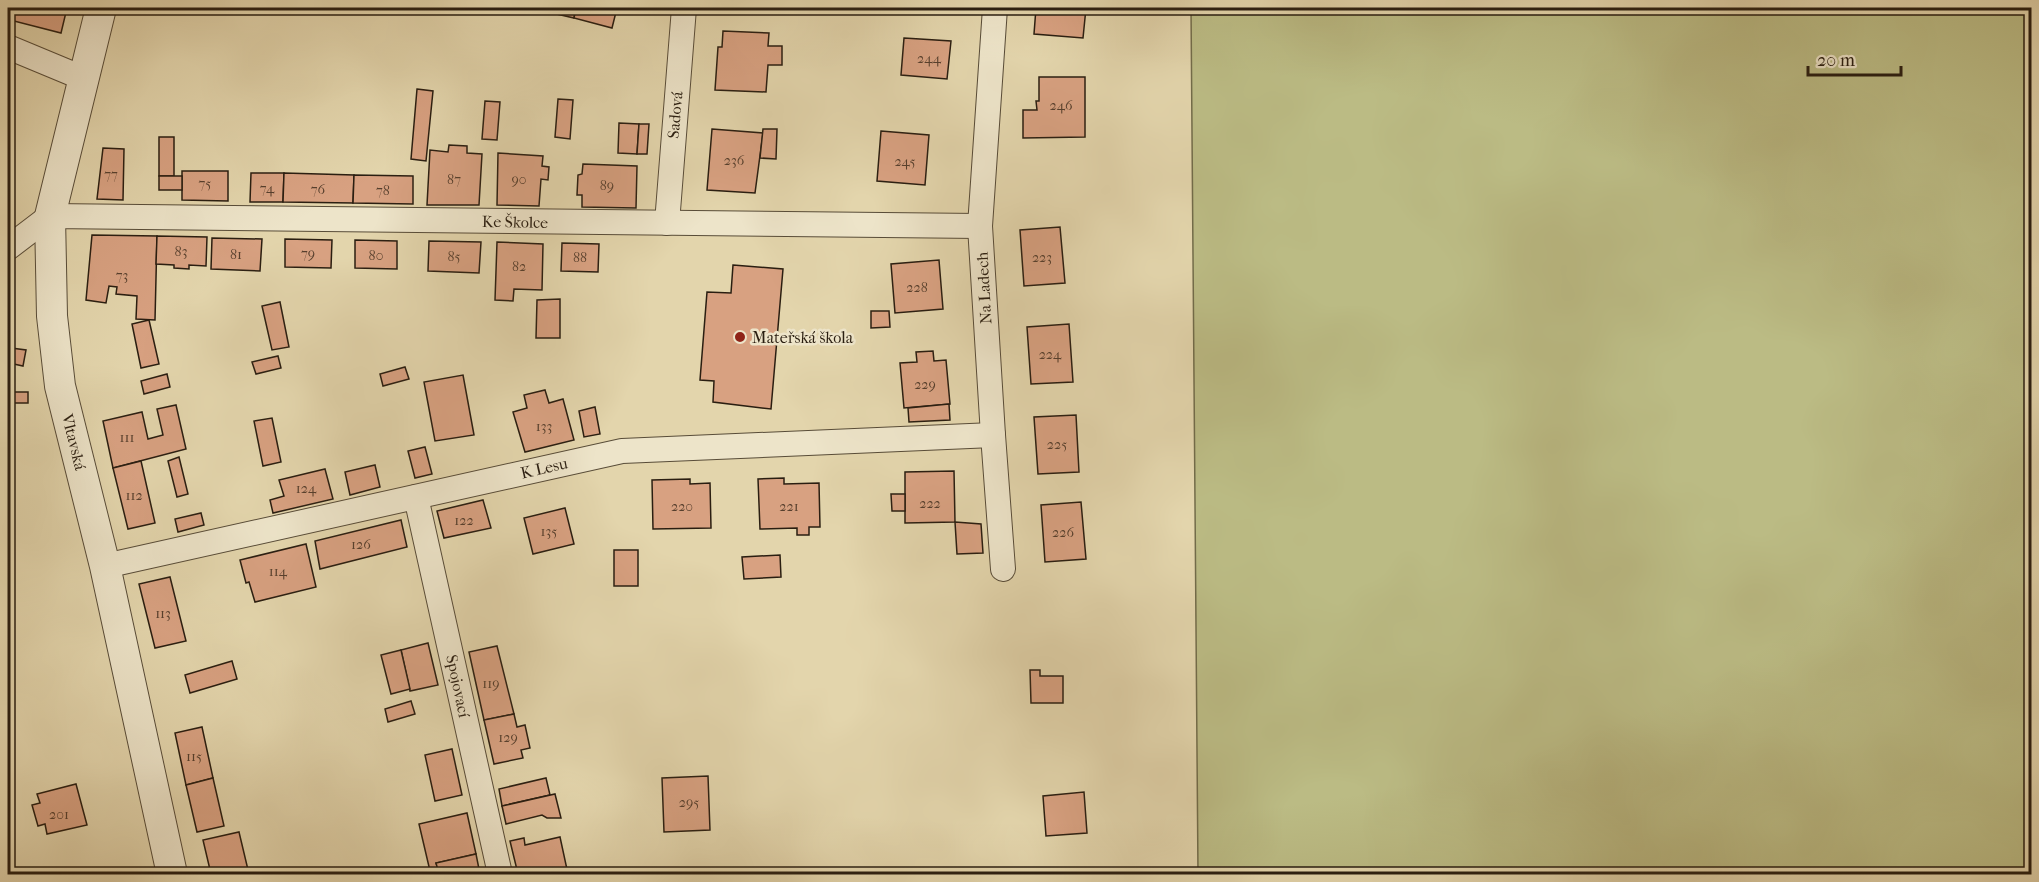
<svg xmlns="http://www.w3.org/2000/svg" width="2039" height="882" font-family="'IM FELL French Canon',serif">
	<rect width="100%" height="100%" fill="#e3d5ac"/>
	<filter id="stains"><feTurbulence type="fractalNoise" baseFrequency=".00333" numOctaves="4"/><feColorMatrix values="0 0 0 0 .2 0 0 0 0 .09 0 0 0 0 .02 0 0 0 .5 -.17"/></filter>
	<radialGradient id="worn" r=".72"><stop offset=".6" stop-color="#630" stop-opacity="0"/><stop offset="1" stop-color="#630" stop-opacity=".3"/></radialGradient>
	<path fill="#bbbb84" stroke="#726c4a" stroke-width="1.5" d="M1191,8H2031V874H1198Z"/>
	<g fill="#d8a181" stroke="#2a1e11" stroke-width="1.5">
		<path d="M13,8H67L61,33L10,20Z"/>
		<path d="M531,8H576L574,18Z"/>
		<path d="M576,8H617L612,28L574,18Z"/>
		<path d="M1036,8H1086L1083,38L1034,34Z"/>
		<path d="M723,31L769,33L768,46H782V65H768L766,92L715,90L718,47H722Z"/>
		<path d="M904,38L951,41L947,79L901,75Z"/>
		<path d="M1039,77H1085V137L1023,138V110H1037L1036,101H1039Z"/>
		<path d="M417,89L433,91L426,161L411,159Z"/>
		<path d="M558,99L573,100L570,139L555,137Z"/>
		<path d="M485,101L500,102L497,140L482,139Z"/>
		<path d="M619,123L639,124L637,154L618,153Z"/>
		<path d="M639,124H649L647,154H637Z"/>
		<path d="M712,129L763,133L755,193L707,190Z"/>
		<path d="M763,129H777L776,159L760,158Z"/>
		<path d="M881,131L929,135L925,185L877,181Z"/>
		<rect x="159" y="137" width="15" height="39"/>
		<path d="M449,145L467,146V153L482,154L479,205H427L430,150L448,152Z"/>
		<path d="M103,148L124,149L123,200L97,199Z"/>
		<path d="M498,153L543,156L542,166L549,167L548,180L541,179L539,206L497,205Z"/>
		<path d="M583,164L637,166L636,208L582,207V195H577L578,175L582,174Z"/>
		<path d="M182,171H228V201L182,200Z"/>
		<path d="M251,173H284L283,202H250Z"/>
		<path d="M284,173L354,175L353,203L283,202Z"/>
		<path d="M354,175L413,176V204L353,203Z"/>
		<rect x="159" y="176" width="23" height="14"/>
		<path d="M1060,227L1065,283L1024,286L1020,230Z"/>
		<path d="M92,235L157,236L155,320L136,319L137,296L116,294L117,287L109,286L106,303L86,300Z"/>
		<path d="M157,236L207,237L206,266L189,265V269L174,268V265L156,264Z"/>
		<path d="M212,238L262,239L260,271L211,269Z"/>
		<path d="M285,239L332,240L331,268L285,267Z"/>
		<path d="M355,240L397,241V269L355,268Z"/>
		<path d="M429,241L481,242L479,273L428,271Z"/>
		<path d="M497,242L543,244L542,290L514,289L513,301L495,300Z"/>
		<path d="M562,243L599,244L598,272L561,271Z"/>
		<path d="M939,260L943,309L895,313L891,264Z"/>
		<path d="M733,265L783,269L771,409L713,402L714,381L700,380L707,292L731,293Z"/>
		<path d="M560,299V338H536L537,300Z"/>
		<path d="M280,302L289,347L272,350L262,306Z"/>
		<path d="M871,311H889L890,327L871,328Z"/>
		<path d="M149,320L159,364L141,368L132,324Z"/>
		<path d="M1069,324L1073,382L1031,384L1027,327Z"/>
		<path d="M11,348L26,350L23,366L9,363Z"/>
		<path d="M933,351L934,361L946,360L950,404L904,408L900,363L917,362L916,352Z"/>
		<path d="M278,356L281,368L256,374L252,362Z"/>
		<path d="M405,367L409,379L383,386L380,374Z"/>
		<path d="M167,374L170,387L144,394L141,381Z"/>
		<path d="M463,375L474,435L435,441L424,382Z"/>
		<path d="M545,390L549,403L563,399L574,440L525,452L513,412L527,408L524,395Z"/>
		<rect x="8" y="392" width="20" height="11"/>
		<path d="M949,404L950,420L909,422L908,408Z"/>
		<path d="M176,405L186,449L113,468L103,421L142,412L148,439L163,435L157,409Z"/>
		<path d="M595,407L600,434L584,437L579,411Z"/>
		<path d="M1076,415L1079,472L1038,474L1034,417Z"/>
		<path d="M272,418L281,462L263,466L254,421Z"/>
		<path d="M425,447L432,474L415,478L408,451Z"/>
		<path d="M179,457L188,494L177,497L168,461Z"/>
		<path d="M141,461L155,523L128,529L113,468Z"/>
		<path d="M375,465L380,487L350,495L345,472Z"/>
		<path d="M325,469L333,499L273,513L270,500L284,496L279,480Z"/>
		<path d="M954,471L955,522L905,523V472Z"/>
		<path d="M784,478V484L819,483L820,527H809V535H797V528L760,529L758,479Z"/>
		<path d="M690,479V484L710,483L711,528L653,529L652,480Z"/>
		<path d="M891,494H905V511H892Z"/>
		<path d="M483,500L491,528L444,538L437,511Z"/>
		<path d="M1081,502L1086,559L1045,562L1041,505Z"/>
		<path d="M565,508L574,544L533,554L524,518Z"/>
		<path d="M201,513L204,525L178,532L175,519Z"/>
		<path d="M401,520L407,547L320,569L315,541Z"/>
		<path d="M955,522L981,524L983,553L957,554Z"/>
		<path d="M306,544L316,587L255,602L249,582L246,583L240,560Z"/>
		<rect x="614" y="550" width="24" height="36"/>
		<path d="M780,555L781,577L744,579L742,557Z"/>
		<path d="M170,577L186,641L155,648L139,584Z"/>
		<path d="M428,643L438,685L410,691L401,650Z"/>
		<path d="M497,646L514,714L484,720L469,652Z"/>
		<path d="M401,650L410,689L391,694L381,655Z"/>
		<path d="M232,661L237,679L190,693L185,675Z"/>
		<path d="M1030,670H1040V676H1063V703H1031Z"/>
		<path d="M411,701L415,714L388,722L385,709Z"/>
		<path d="M514,714L517,727L525,725L530,748L521,750L523,758L494,764L484,720Z"/>
		<path d="M202,727L213,778L186,785L175,733Z"/>
		<path d="M452,749L462,795L435,801L425,755Z"/>
		<path d="M708,776L710,830L664,832L662,778Z"/>
		<path d="M213,778L224,826L197,832L186,785Z"/>
		<path d="M546,778L550,795L502,806L499,789Z"/>
		<path d="M76,784L87,825L47,834L45,824L38,826L32,805L40,803L37,794Z"/>
		<path d="M1084,792L1087,833L1046,836L1043,796Z"/>
		<path d="M555,794L561,818H547L542,815L506,824L502,806Z"/>
		<path d="M467,813L476,854L436,863L438,869L430,871L419,824Z"/>
		<path d="M239,832L249,874H211L203,840Z"/>
		<path d="M560,837L568,874H518L510,841L524,838L525,845Z"/>
		<path d="M476,854L480,874H439L436,863Z"/>
	</g>
	<g fill="none" stroke-linecap="round" stroke-linejoin="round">
		<g stroke="#584c38" stroke-width="26">
			<g id="minor">
				<path d="M995,8L980,226L993,435L1003,569"/>
				<path d="M8,47L85,79"/>
				<path d="M667,223L684,8"/>
				<path d="M8,248L50,216L980,226"/>
				<path d="M416,497L500,874"/>
				<path d="M105,566L622,451L993,435"/>
			</g>
		</g>
		<g stroke="#584c38" stroke-width="32">
			<path id="tertiary" d="M101,8L50,216L52,316L60,386L105,566L172,874"/>
		</g>
		<use href="#minor" stroke="#ede4c9" stroke-width="24"/>
		<use href="#tertiary" stroke="#ede4c9" stroke-width="30"/>
	</g>
	<circle fill="#8f2418" stroke="#ede4c9" stroke-width="2" cx="740" cy="337" r="6"/>
	<g text-anchor="middle" dominant-baseline="central" stroke-width="5" stroke-linejoin="round" paint-order="stroke">
		<g font-size="14" fill="#563f2d">
			<text x="929" y="58">244</text>
			<text x="1061" y="105">246</text>
			<text x="734" y="160">236</text>
			<text x="905" y="161">245</text>
			<text x="111" y="174">77</text>
			<text x="454" y="179">87</text>
			<text x="519" y="179">90</text>
			<text x="205" y="183">75</text>
			<text x="607" y="185">89</text>
			<text x="267" y="188">74</text>
			<text x="318" y="189">76</text>
			<text x="383" y="190">78</text>
			<text x="181" y="251">83</text>
			<text x="308" y="253">79</text>
			<text x="236" y="254">81</text>
			<text x="376" y="255">80</text>
			<text x="454" y="256">85</text>
			<text x="580" y="257">88</text>
			<text x="1042" y="257">223</text>
			<text x="519" y="266">82</text>
			<text x="122" y="275">73</text>
			<text x="917" y="287">228</text>
			<text x="1050" y="354">224</text>
			<text x="925" y="384">229</text>
			<text x="544" y="426">133</text>
			<text x="127" y="437">111</text>
			<text x="1057" y="444">225</text>
			<text x="306" y="488">124</text>
			<text x="134" y="495">112</text>
			<text x="930" y="503">222</text>
			<text x="682" y="506">220</text>
			<text x="789" y="506">221</text>
			<text x="464" y="520">122</text>
			<text x="549" y="531">135</text>
			<text x="1063" y="532">226</text>
			<text x="361" y="544">126</text>
			<text x="278" y="571">114</text>
			<text x="163" y="613">113</text>
			<text x="491" y="683">119</text>
			<text x="508" y="737">129</text>
			<text x="194" y="756">115</text>
			<text x="689" y="802">295</text>
			<text x="59" y="814">201</text>
		</g>
		<g font-size="16" fill="#2a1e11" stroke="#ede4c9">
			<text transform="translate(675 115) rotate(-85)">Sadová</text>
			<text transform="translate(515 222) rotate(1)">Ke Školce</text>
			<text transform="translate(984 288) rotate(-93)">Na Ladech</text>
			<text transform="translate(74 442) rotate(76)">Vltavská</text>
			<text transform="translate(544 468) rotate(-13)">K Lesu</text>
			<text transform="translate(458 686) rotate(78)">Spojovací</text>
		</g>
		<g font-size="16" fill="#2a1e11" stroke="#ede4c9" text-anchor="start">
			<text x="752" y="337">Mateřská škola</text>
		</g>
	</g>
	<rect width="2039" height="882" fill="none" stroke="#e3d5ac" stroke-width="30"/>
	<rect x="9" y="9" width="2021" height="864" fill="none" stroke="#2a1e11" stroke-width="3"/>
	<rect x="15" y="15" width="2009" height="852" fill="none" stroke="#2a1e11" stroke-width="1.5"/>
	<path d="M1808 66v9h93v-9" fill="none" stroke="#2a1e11" stroke-width="3"/>
	<text x="1817" y="66" font-size="18" fill="#2a1e11" stroke="#ede4c9" stroke-width="4.5" paint-order="stroke">20 m</text>
	<rect width="100%" height="100%" filter="url(#stains)"/>
	<rect width="100%" height="100%" fill="url(#worn)"/>
</svg>
